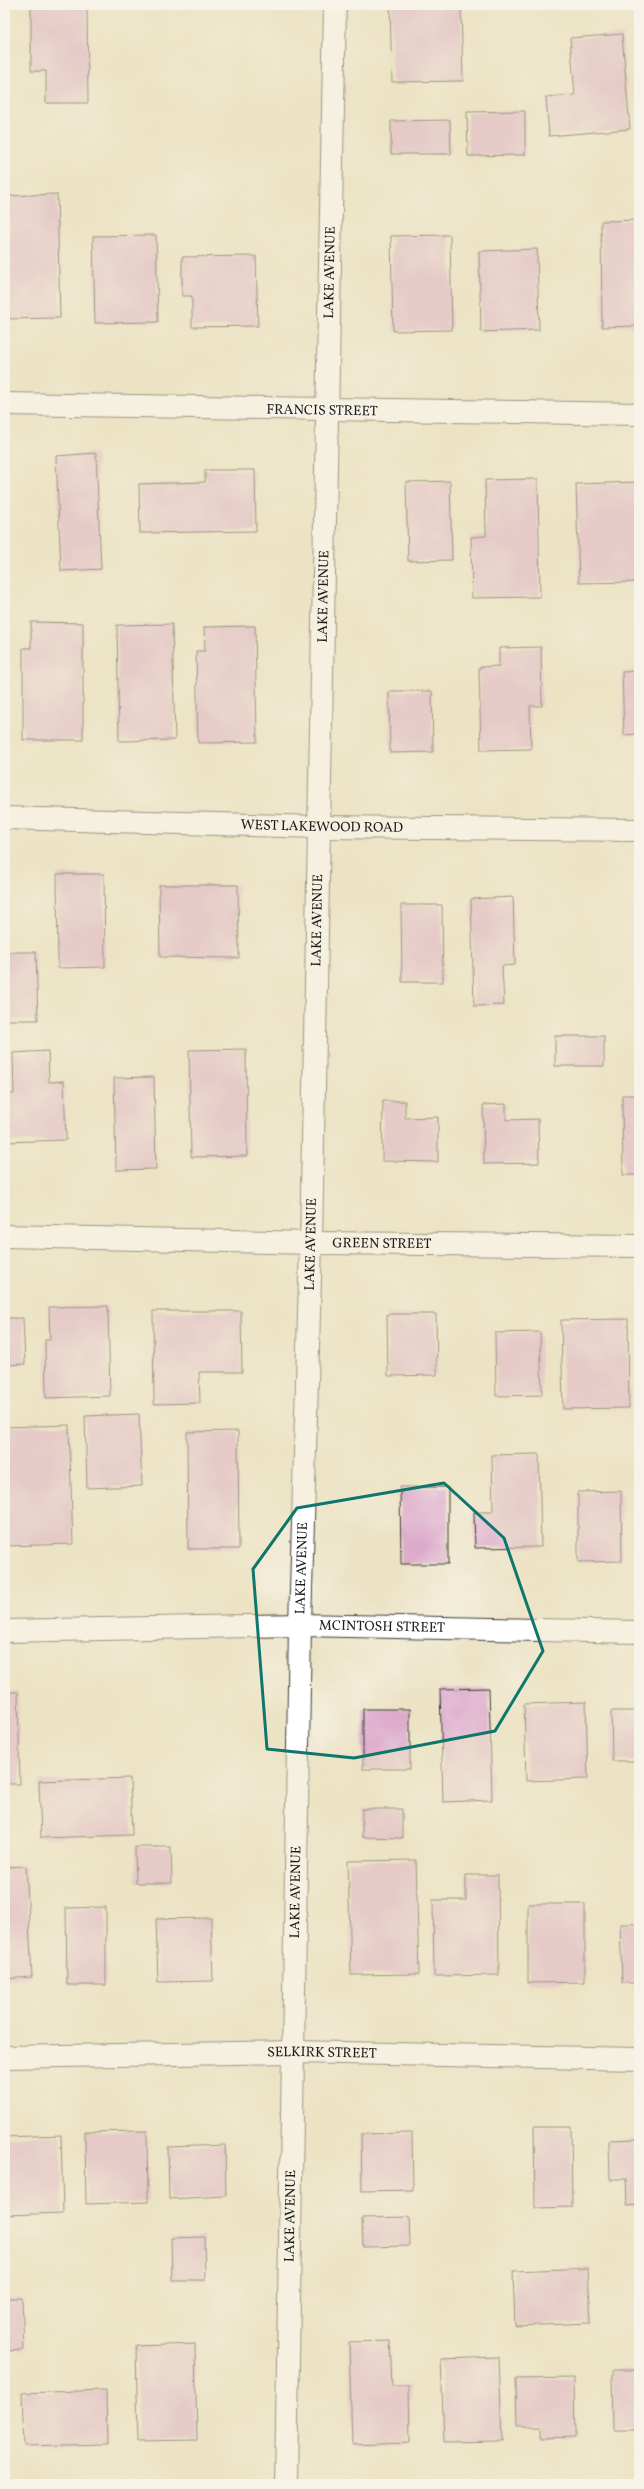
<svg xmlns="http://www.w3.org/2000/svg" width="644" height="2489" font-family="Vollkorn,serif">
	<rect width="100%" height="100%" fill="#f7f3e8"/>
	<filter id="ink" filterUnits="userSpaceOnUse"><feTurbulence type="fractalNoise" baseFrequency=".025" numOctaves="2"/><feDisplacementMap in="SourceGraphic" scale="8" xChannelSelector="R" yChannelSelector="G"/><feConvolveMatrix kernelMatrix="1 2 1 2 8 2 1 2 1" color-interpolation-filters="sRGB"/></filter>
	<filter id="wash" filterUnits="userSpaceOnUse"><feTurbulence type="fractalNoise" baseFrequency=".012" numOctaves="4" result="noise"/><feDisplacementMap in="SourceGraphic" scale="16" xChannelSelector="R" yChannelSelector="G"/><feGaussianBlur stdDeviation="0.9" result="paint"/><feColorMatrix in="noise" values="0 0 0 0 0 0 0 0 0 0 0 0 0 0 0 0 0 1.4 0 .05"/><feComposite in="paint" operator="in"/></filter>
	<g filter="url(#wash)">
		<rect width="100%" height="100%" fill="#ece3c5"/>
		<g id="blocks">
			<g fill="#ddaccc">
				<path d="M31,5H87L88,103H46V71H31Z"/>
				<path d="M390,5H461L463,81L392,82Z"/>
				<path d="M622,34L630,129L549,136L546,97L575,95L570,38Z"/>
				<path d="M525,111V155L468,156L467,112Z"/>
				<path d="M450,120L451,154H391V121Z"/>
				<path d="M57,194L60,318L5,319V196Z"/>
				<path d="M639,220V326L602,327L601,221Z"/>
				<path d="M156,235L158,322L95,323L93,236Z"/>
				<path d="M450,235L452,330L393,331L391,236Z"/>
				<path d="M537,249L539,330L481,332L479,251Z"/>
				<path d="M256,256L258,326L192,327V296H182V257Z"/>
				<path d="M96,453L101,569L61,571L56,456Z"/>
				<path d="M205,470H255L256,531L140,533L139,484L205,482Z"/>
				<path d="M538,479L540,597L472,598L471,537L486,536L485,480Z"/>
				<path d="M450,481L452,560L408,561L406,482Z"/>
				<path d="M639,482V582L579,583L576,484Z"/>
				<path d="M31,622L83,623V740H23V648H31Z"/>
				<path d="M172,624L175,740L119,741L117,625Z"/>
				<path d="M255,626L257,742L198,743L196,651H205L204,627Z"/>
				<path d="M541,647L542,706H530L531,749L481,750L479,667L499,666V648Z"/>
				<path d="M639,671V734L624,735L622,672Z"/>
				<path d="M389,691H432L433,752L390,753Z"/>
				<path d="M57,874H104L105,967L58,968Z"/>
				<path d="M159,885H238L239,958L160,957Z"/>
				<path d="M513,897L515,965L502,966L504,1005L474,1006L471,899Z"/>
				<path d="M401,905H442L443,982H402Z"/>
				<path d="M5,952H36L38,1020H5Z"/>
				<rect x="555" y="1036" width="49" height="30"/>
				<path d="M246,1049L247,1156L191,1157L189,1050Z"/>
				<path d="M48,1051L49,1082L64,1081L66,1140L5,1142V1094H14L13,1053Z"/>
				<path d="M154,1077L156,1169L116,1170L114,1078Z"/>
				<path d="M622,1095H639V1175H623Z"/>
				<path d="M383,1101H405V1118L438,1117V1162L382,1161Z"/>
				<path d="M506,1104V1120L538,1119L539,1163L484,1164L483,1105Z"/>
				<path d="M108,1306L110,1396L46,1398L45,1340H50L49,1307Z"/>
				<path d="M153,1311H241L242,1372H199L200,1403L154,1404Z"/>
				<path d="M387,1314H436L437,1375L388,1376Z"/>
				<path d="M5,1318H23L25,1364L5,1365Z"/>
				<path d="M628,1319L629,1408L563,1409L561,1320Z"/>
				<path d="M540,1332L542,1395L496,1396L495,1333Z"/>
				<path d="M139,1414L142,1486L87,1488L85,1416Z"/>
				<path d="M69,1425L73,1544L6,1546L5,1427Z"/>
				<path d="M238,1431L239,1549H188L187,1432Z"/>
				<path d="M539,1454L541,1547L475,1548L474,1512H493L492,1455Z"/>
				<path d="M400,1487H448V1564H401Z"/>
				<path d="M621,1491L622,1561L578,1562V1492Z"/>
				<path d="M489,1688L492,1800L443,1802L440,1689Z"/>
				<path d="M5,1692H18L20,1784H5Z"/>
				<path d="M586,1702L588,1779L526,1781L524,1704Z"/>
				<rect x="363" y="1709" width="47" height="60"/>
				<path d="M611,1711H639V1761H612Z"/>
				<path d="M130,1778L132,1835L41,1838L39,1781Z"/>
				<path d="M362,1809H402V1838L362,1837Z"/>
				<path d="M135,1847H171L172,1883H136Z"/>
				<path d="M416,1860L419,1974L351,1975L348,1861Z"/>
				<path d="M26,1866L32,1977L5,1979V1867Z"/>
				<path d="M466,1875H498L499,1975L434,1976L433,1900H466Z"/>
				<path d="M528,1904H585V1982L528,1983Z"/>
				<path d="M106,1907V1985H67L66,1908Z"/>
				<path d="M211,1918L213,1981L158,1982L156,1919Z"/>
				<path d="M620,1924H639V1983H622Z"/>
				<path d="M534,2127H571L572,2207L535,2208Z"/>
				<path d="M147,2131L148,2202L86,2204L85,2132Z"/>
				<path d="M412,2133L413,2190L362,2191L361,2134Z"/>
				<path d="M61,2135L63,2213L5,2215V2137Z"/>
				<path d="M639,2139V2205L627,2206L626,2179H610L609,2140Z"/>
				<path d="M225,2145L226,2196L169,2199L168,2147Z"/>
				<path d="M409,2217L410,2246L363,2247L362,2218Z"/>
				<path d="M204,2237L205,2280H172L171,2238Z"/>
				<path d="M588,2268L591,2323L515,2326L513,2271Z"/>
				<path d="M5,2298H22L24,2350L5,2351Z"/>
				<path d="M390,2341L392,2386H409L410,2443L352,2445L349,2342Z"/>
				<path d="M195,2344L197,2440L138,2441L136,2346Z"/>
				<path d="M499,2357L502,2441L444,2442L441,2359Z"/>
				<path d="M612,2370H639V2430H613Z"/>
				<path d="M574,2378L575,2437L542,2438V2426H517L516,2379Z"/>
				<path d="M106,2390L107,2444L24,2446L22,2393Z"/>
			</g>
		</g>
	</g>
	<g filter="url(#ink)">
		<use href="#blocks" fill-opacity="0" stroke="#3b3a35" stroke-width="1"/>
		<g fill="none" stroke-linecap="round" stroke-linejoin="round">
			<g stroke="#3b3a35" stroke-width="24">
				<g id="minor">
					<path d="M5,404L639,414"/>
					<path id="s1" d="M5,818L319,827L639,830"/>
					<path id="s2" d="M5,1236L311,1243L639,1246"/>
					<path id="s3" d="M5,1631L300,1625L639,1632"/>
					<path id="s4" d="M5,2057L294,2052L639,2059"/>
					<path id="s5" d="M286,2484L300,1625L311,1243L335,5"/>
				</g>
			</g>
			<use href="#minor" stroke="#fff" stroke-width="22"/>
		</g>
	</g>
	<path d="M0 0H644V2489H0ZM444,1483L504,1538L543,1651L495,1731L354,1758L267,1749L253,1569L297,1508Z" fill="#ece3c5" fill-opacity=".55" fill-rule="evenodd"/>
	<path fill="none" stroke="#0f766e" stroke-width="3" stroke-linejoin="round" d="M444,1483L504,1538L543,1651L495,1731L354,1758L267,1749L253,1569L297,1508Z"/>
	<g text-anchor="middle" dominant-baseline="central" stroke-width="3.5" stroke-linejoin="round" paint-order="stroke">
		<g font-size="14" fill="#1c1c1c" stroke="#f7f3e8">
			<text stroke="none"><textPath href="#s5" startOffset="2212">LAKE AVENUE</textPath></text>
			<text transform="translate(322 411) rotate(1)">FRANCIS STREET</text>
			<text stroke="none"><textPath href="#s5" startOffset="1888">LAKE AVENUE</textPath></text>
			<text stroke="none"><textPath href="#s1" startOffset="317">WEST LAKEWOOD ROAD</textPath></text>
			<text stroke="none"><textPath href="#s5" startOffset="1564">LAKE AVENUE</textPath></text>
			<text stroke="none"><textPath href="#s2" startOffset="377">GREEN STREET</textPath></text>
			<text stroke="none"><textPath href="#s5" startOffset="1240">LAKE AVENUE</textPath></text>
			<text stroke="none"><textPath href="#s5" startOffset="916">LAKE AVENUE</textPath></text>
			<text stroke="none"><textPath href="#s3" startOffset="377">MCINTOSH STREET</textPath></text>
			<text stroke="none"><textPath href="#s5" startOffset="592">LAKE AVENUE</textPath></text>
			<text stroke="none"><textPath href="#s4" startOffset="317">SELKIRK STREET</textPath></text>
			<text stroke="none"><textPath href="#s5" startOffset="268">LAKE AVENUE</textPath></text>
		</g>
	</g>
	<rect width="644" height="2489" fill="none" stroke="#f7f3e8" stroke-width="20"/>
</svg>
